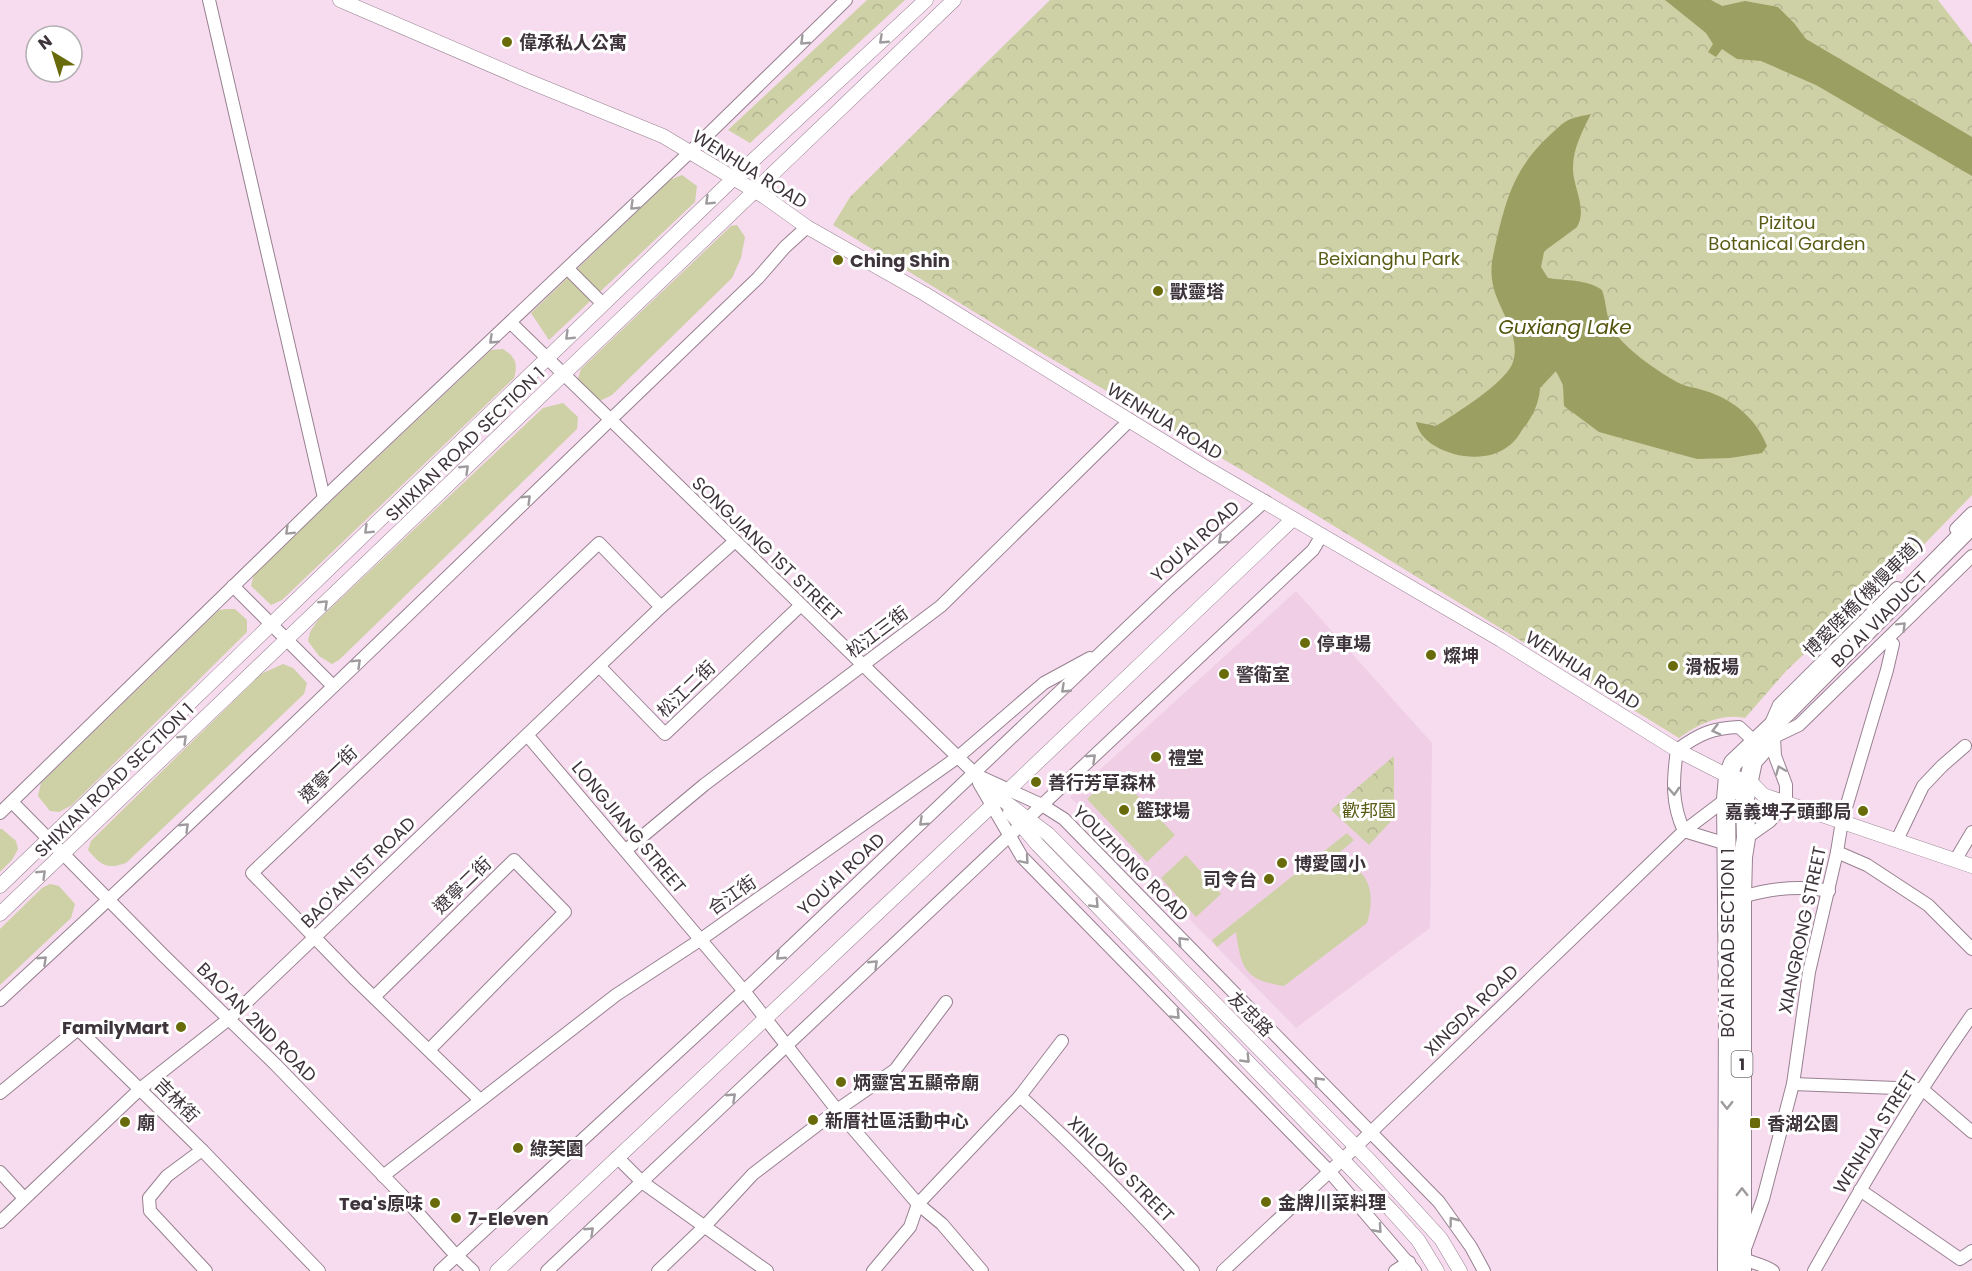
<svg xmlns="http://www.w3.org/2000/svg" width="1972" height="1271" font-family="Poppins,'Noto Sans TC',sans-serif">
	<defs>
		<pattern id="forest-crowns" width="20" height="18" patternUnits="userSpaceOnUse" patternTransform="scale(1.5)"><rect width="20" height="18" fill="#cdd1a5"/><path d="M2 6a3 3 0 1 1 6 0M12 15a3 3 0 1 1 6 0" fill="none" stroke="#b1b48f"/></pattern>
	</defs>
	<rect width="100%" height="100%" fill="#f6dcee"/>
	<path fill="#f0cfe6" d="M1296,591L1432,743L1430,928L1296,1028L1070,797Z"/>
	<g fill="#cdd1a5">
		<path d="M682,175L697,186L695,202L549,340L531,313L670,180Z"/>
		<path d="M737,225L745,237L741,258L732,278L612,395L602,400L593,399L577,382L581,369L731,226Z"/>
		<path d="M503,349C516,357 518,365 514,378L282,600L271,605L251,586L254,574L491,350Z"/>
		<path d="M563,403L578,417L577,429L339,660L332,664L319,656L308,641L310,632L318,620L543,408Z"/>
		<path d="M227,609H235L247,620V632L72,805L59,812L50,811L38,796L41,783L219,610Z"/>
		<path d="M283,664L293,668L307,683L304,694L126,863C106,870 101,865 88,850L91,841L261,674Z"/>
		<path d="M1115,772L1175,835L1147,862L1087,799Z"/>
		<path d="M0,829H2L16,841L18,849L12,860L0,872Z"/>
		<path d="M1347,833L1354,840L1330,861C1338,863 1347,864 1353,867C1374,878 1373,904 1367,923L1284,986C1246,980 1241,970 1236,932L1217,947L1212,940Z"/>
		<path d="M1186,855L1221,894L1196,917L1161,878Z"/>
		<path d="M50,884L59,886L75,904L71,918L0,985V929L42,888Z"/>
	</g>
	<g fill="url(#forest-crowns)">
		<path d="M867,0H905L750,143L728,130Z"/>
		<path d="M1050,0H1938L1972,44V495L1900,569L1898,568L1867,595L1787,670L1745,718C1721,713 1698,724 1679,738L1264,483L1028,345L833,225L850,197L863,184Z"/>
		<path d="M1394,756V818L1369,845L1331,810Z"/>
	</g>
	<g fill="#9b9f62">
		<path d="M1665,0H1711L1722,6L1745,1L1778,7L1794,23L1806,39L1972,137V176L1816,85L1761,61L1737,59L1722,49L1716,57L1708,52L1713,44L1706,33Z"/>
		<path d="M1591,114C1583,130 1573,148 1573,167C1572,186 1588,208 1577,227C1575,229 1549,247 1544,252L1541,267L1548,278C1566,281 1587,279 1602,290C1606,301 1606,315 1611,326C1621,347 1661,374 1681,384C1687,387 1693,387 1699,389C1730,397 1755,416 1767,446L1762,453L1730,458L1697,459L1599,432L1564,406L1563,385L1556,371L1540,388C1539,404 1532,418 1522,430C1519,435 1515,441 1510,445C1490,462 1457,459 1435,446C1426,441 1418,432 1416,422L1436,426C1455,414 1507,382 1513,362C1522,332 1495,308 1492,279C1490,265 1494,251 1497,238C1507,194 1517,165 1551,134C1556,130 1560,125 1565,122C1572,117 1583,116 1591,114Z"/>
	</g>
	<g fill="none" stroke-linecap="round" stroke-linejoin="round">
		<g stroke="#988191" stroke-width="14">
			<g id="minor">
				<path d="M209,0L324,498"/>
				<path d="M568,269L603,304"/>
				<path d="M511,323L1000,798"/>
				<path d="M1956,529L1972,513"/>
				<path d="M233,586L333,686"/>
				<path d="M600,667L665,734L800,606"/>
				<path d="M1772,721L1779,705L1897,588"/>
				<path d="M528,736L744,991L837,1110L918,1204L942,1224L982,1271"/>
				<path d="M974,774L1042,805L1064,819L1439,1202L1471,1247L1484,1271"/>
				<path d="M979,783L1022,857L1329,1171L1415,1271"/>
				<path d="M12,802L163,955L275,1064L401,1194L451,1250L473,1271"/>
				<path d="M0,813L324,498L690,152L846,0"/>
				<path d="M1746,838L1770,821L1786,803V785L1775,756L1774,737L1799,725L1972,556"/>
				<path d="M1897,840L1923,786L1942,766L1965,746"/>
				<path d="M1727,844L1684,831C1671,803 1673,779 1677,750C1699,734 1712,728 1739,727L1755,742"/>
				<path d="M626,850L704,785L941,606L1130,420"/>
				<path d="M1837,852L1867,865L1928,905L1972,949"/>
				<path d="M1956,859L1972,832"/>
				<path d="M1742,897C1769,889 1801,885 1829,891"/>
				<path d="M374,997L514,860L565,912L429,1050"/>
				<path d="M0,1000C257,764 506,519 758,278L785,247L807,227"/>
				<path d="M1793,1084L1922,1089L1972,1132"/>
				<path d="M0,1093L78,1029L202,1150L319,1271"/>
				<path d="M1020,1096C1081,1152 1138,1209 1193,1271"/>
				<path d="M480,1100L356,980L252,873L599,543L661,607"/>
				<path d="M202,1150L167,1176L149,1198L150,1211L206,1271"/>
				<path d="M617,1157L642,1182L767,1271"/>
				<path d="M0,1172L24,1198"/>
				<path d="M383,1176L616,995L700,940L958,757L1044,683L1090,658"/>
				<path d="M1860,1190L1960,1259L1972,1251"/>
				<path d="M0,1222L140,1089L230,1018L661,607L734,542"/>
				<path d="M1746,1246L1763,1199L1793,1084L1809,972L1837,852L1842,821L1887,670L1893,644"/>
				<path d="M1737,1254C1746,1263 1762,1263 1773,1271"/>
				<path d="M440,1271L744,991L1168,589L1265,501"/>
				<path d="M547,1271L1313,550L1322,535"/>
				<path d="M658,1271L704,1227L753,1174L837,1110L895,1070L946,1002"/>
				<path d="M873,1271L910,1227L918,1204L1020,1096L1062,1041"/>
				<path d="M1223,1271L1343,1159L1684,831L1750,781"/>
				<path d="M1395,1271L1409,1262"/>
				<path d="M1814,1271C1863,1184 1914,1097 1972,1015"/>
			</g>
		</g>
		<g stroke="#988191" stroke-width="15">
			<g id="tertiary">
				<path d="M340,0L528,81L663,136L765,197L807,227L925,294L1203,466L1501,640L1677,750L1728,776L1750,781L1763,795L1972,866"/>
				<path d="M1000,798L1048,834L1370,1161L1441,1239L1460,1271"/>
				<path d="M1010,812L1038,845L1391,1210L1418,1240L1437,1271"/>
				<path d="M0,886L734,178L926,0"/>
				<path d="M0,914L954,0"/>
				<path d="M497,1271L1000,798L1293,519"/>
			</g>
		</g>
		<g stroke="#988191" stroke-width="20">
			<g id="primary">
				<path d="M1727,1271L1728,1006L1726,799L1728,776L1733,763L1787,712L1972,525"/>
				<path d="M1742,1271V897L1743,857L1746,838L1745,799L1753,761L1771,741"/>
			</g>
		</g>
		<use href="#minor" stroke="#fff" stroke-width="12"/>
		<use href="#tertiary" stroke="#fff" stroke-width="14"/>
		<use href="#primary" stroke="#fff" stroke-width="18"/>
	</g>
	<defs><path id="oneway-chevron" d="M-2-3.5L2.5 0L-2 3.5" fill="none" stroke-width="1.6" stroke-linecap="round" stroke-linejoin="round" transform="scale(1.5)"/></defs>
	<g stroke="#9e9a9d">
		<use href="#oneway-chevron" transform="translate(883 40) rotate(137)"/>
		<use href="#oneway-chevron" transform="translate(804 41) rotate(136)"/>
		<use href="#oneway-chevron" transform="translate(709 201) rotate(136)"/>
		<use href="#oneway-chevron" transform="translate(634 206) rotate(136)"/>
		<use href="#oneway-chevron" transform="translate(569 336) rotate(136)"/>
		<use href="#oneway-chevron" transform="translate(493 340) rotate(137)"/>
		<use href="#oneway-chevron" transform="translate(465 469) rotate(-44)"/>
		<use href="#oneway-chevron" transform="translate(527 499) rotate(-44)"/>
		<use href="#oneway-chevron" transform="translate(368 530) rotate(136)"/>
		<use href="#oneway-chevron" transform="translate(289 531) rotate(136)"/>
		<use href="#oneway-chevron" transform="translate(1222 540) rotate(138)"/>
		<use href="#oneway-chevron" transform="translate(324 604) rotate(-44)"/>
		<use href="#oneway-chevron" transform="translate(1902 626) rotate(-45)"/>
		<use href="#oneway-chevron" transform="translate(357 663) rotate(-44)"/>
		<use href="#oneway-chevron" transform="translate(1065 689) rotate(137)"/>
		<use href="#oneway-chevron" transform="translate(1716 730) rotate(166)"/>
		<use href="#oneway-chevron" transform="translate(183 739) rotate(-44)"/>
		<use href="#oneway-chevron" transform="translate(1092 758) rotate(-43)"/>
		<use href="#oneway-chevron" transform="translate(1780 770) rotate(-112)"/>
		<use href="#oneway-chevron" transform="translate(1674 791) rotate(87)"/>
		<use href="#oneway-chevron" transform="translate(923 822) rotate(137)"/>
		<use href="#oneway-chevron" transform="translate(185 827) rotate(-44)"/>
		<use href="#oneway-chevron" transform="translate(1025 860) rotate(49)"/>
		<use href="#oneway-chevron" transform="translate(42 874) rotate(-44)"/>
		<use href="#oneway-chevron" transform="translate(1095 904) rotate(46)"/>
		<use href="#oneway-chevron" transform="translate(1182 941) rotate(-134)"/>
		<use href="#oneway-chevron" transform="translate(780 956) rotate(137)"/>
		<use href="#oneway-chevron" transform="translate(43 960) rotate(-43)"/>
		<use href="#oneway-chevron" transform="translate(874 964) rotate(-44)"/>
		<use href="#oneway-chevron" transform="translate(1176 1015) rotate(46)"/>
		<use href="#oneway-chevron" transform="translate(1246 1059) rotate(46)"/>
		<use href="#oneway-chevron" transform="translate(1318 1081) rotate(-134)"/>
		<use href="#oneway-chevron" transform="translate(732 1097) rotate(-43)"/>
		<use href="#oneway-chevron" transform="translate(1727 1105) rotate(90)"/>
		<use href="#oneway-chevron" transform="translate(1742 1192) rotate(-90)"/>
		<use href="#oneway-chevron" transform="translate(1453 1221) rotate(-127)"/>
		<use href="#oneway-chevron" transform="translate(1378 1229) rotate(48)"/>
		<use href="#oneway-chevron" transform="translate(590 1231) rotate(-43)"/>
	</g>
	<g fill="#696b0b" stroke="#fff" stroke-width="2">
		<circle cx="507" cy="42" r="6"/>
		<circle cx="838" cy="260" r="6"/>
		<circle cx="1158" cy="291" r="6"/>
		<circle cx="1305" cy="643" r="6"/>
		<circle cx="1431" cy="655" r="6"/>
		<circle cx="1673" cy="666" r="6"/>
		<circle cx="1224" cy="674" r="6"/>
		<circle cx="1156" cy="757" r="6"/>
		<circle cx="1036" cy="782" r="6"/>
		<circle cx="1124" cy="810" r="6"/>
		<circle cx="1863" cy="811" r="6"/>
		<circle cx="1282" cy="863" r="6"/>
		<circle cx="1269" cy="879" r="6"/>
		<circle cx="181" cy="1027" r="6"/>
		<circle cx="841" cy="1082" r="6"/>
		<circle cx="813" cy="1120" r="6"/>
		<circle cx="125" cy="1122" r="6"/>
		<rect x="1749" y="1117" width="12" height="12" rx="3"/>
		<circle cx="518" cy="1148" r="6"/>
		<circle cx="1266" cy="1202" r="6"/>
		<circle cx="435" cy="1203" r="6"/>
		<circle cx="456" cy="1218" r="6"/>
	</g>
	<g text-anchor="middle" dominant-baseline="central" stroke-width="6" stroke-linejoin="round" paint-order="stroke">
		<rect fill="#fff" stroke="#787176" stroke-width="1.5" x="1731.5" y="1051" width="21" height="26" rx="4.5"/>
		<g font-size="16" font-weight="bold" fill="#3e343b">
			<text x="1742" y="1064">1</text>
		</g>
		<g font-size="18" font-weight="bold" fill="#3e343b" stroke="#fff" text-anchor="start">
			<text x="519" y="42">偉承私人公寓</text>
			<text x="850" y="260">Ching Shin</text>
			<text x="1170" y="291">獸靈塔</text>
			<text x="1317" y="643">停車場</text>
			<text x="1443" y="655">燦坤</text>
			<text x="1685" y="666">滑板場</text>
			<text x="1236" y="674">警衛室</text>
			<text x="1168" y="757">禮堂</text>
			<text x="1048" y="782">善行芳草森林</text>
			<text x="1136" y="810">籃球場</text>
			<text x="1851" y="811" text-anchor="end">嘉義埤子頭郵局</text>
			<text x="1294" y="863">博愛國小</text>
			<text x="1257" y="879" text-anchor="end">司令台</text>
			<text x="169" y="1027" text-anchor="end">FamilyMart</text>
			<text x="853" y="1082">炳靈宮五顯帝廟</text>
			<text x="825" y="1120">新厝社區活動中心</text>
			<text x="137" y="1122">廟</text>
			<text x="1767" y="1123">香湖公園</text>
			<text x="530" y="1148">綠芙園</text>
			<text x="1278" y="1202">金牌川菜料理</text>
			<text x="423" y="1203" text-anchor="end">Tea's原味</text>
			<text x="468" y="1218">7-Eleven</text>
		</g>
		<g font-size="18" fill="#3e343b" stroke="#fff">
			<text transform="translate(750 169) rotate(32)">WENHUA ROAD</text>
			<text transform="translate(1165 421) rotate(31)">WENHUA ROAD</text>
			<text transform="translate(465 444) rotate(-44)">SHIXIAN ROAD SECTION 1</text>
			<text transform="translate(1195 541) rotate(-42)">YOU'AI ROAD</text>
			<text transform="translate(767 549) rotate(44)">SONGJIANG 1ST STREET</text>
			<text transform="translate(1863 597) rotate(-45)">博愛陸橋(機慢車道)</text>
			<text transform="translate(1879 619) rotate(-45)">BO'AI VIADUCT</text>
			<text transform="translate(877 632) rotate(-37)">松江三街</text>
			<text transform="translate(1583 670) rotate(32)">WENHUA ROAD</text>
			<text transform="translate(686 689) rotate(-44)">松江二街</text>
			<text transform="translate(328 774) rotate(-44)">遼寧一街</text>
			<text transform="translate(114 780) rotate(-44)">SHIXIAN ROAD SECTION 1</text>
			<text transform="translate(629 827) rotate(50)">LONGJIANG STREET</text>
			<text transform="translate(1131 863) rotate(45)">YOUZHONG ROAD</text>
			<text transform="translate(358 872) rotate(-44)">BAO'AN 1ST ROAD</text>
			<text transform="translate(841 874) rotate(-43)">YOU'AI ROAD</text>
			<text transform="translate(462 885) rotate(-44)">遼寧二街</text>
			<text transform="translate(732 895) rotate(-35)">合江街</text>
			<text transform="translate(1802 930) rotate(-78)">XIANGRONG STREET</text>
			<text transform="translate(1727 943) rotate(-90)">BO'AI ROAD SECTION 1</text>
			<text transform="translate(1471 1010) rotate(-44)">XINGDA ROAD</text>
			<text transform="translate(1251 1014) rotate(45)">友忠路</text>
			<text transform="translate(257 1022) rotate(45)">BAO'AN 2ND ROAD</text>
			<text transform="translate(177 1100) rotate(45)">吉林街</text>
			<text transform="translate(1875 1132) rotate(-58)">WENHUA STREET</text>
			<text transform="translate(1121 1169) rotate(45)">XINLONG STREET</text>
		</g>
		<g font-size="18" fill="#595b15" stroke="#fff">
			<text x="1787" y="222">Pizitou<tspan x="1787" dy="21">Botanical Garden</tspan></text>
			<text x="1389" y="258">Beixianghu Park</text>
			<text x="1369" y="810">歡邦園</text>
		</g>
		<g font-size="20" font-style="italic" fill="#53550d" stroke="#fff">
			<text x="1565" y="327">Guxiang Lake</text>
		</g>
	</g>
	<g transform="translate(54 54) rotate(322)"><circle r="28" fill="#ffffff" stroke="#b2aeb1" stroke-width="1.5"/>
	<path d="M0-4.5L10 22L0 15L-10 22Z" fill="#696b0b"/>
	<text y="-9" font-size="16" font-weight="bold" text-anchor="middle" fill="#3e343b">N</text>
	</g>
</svg>
